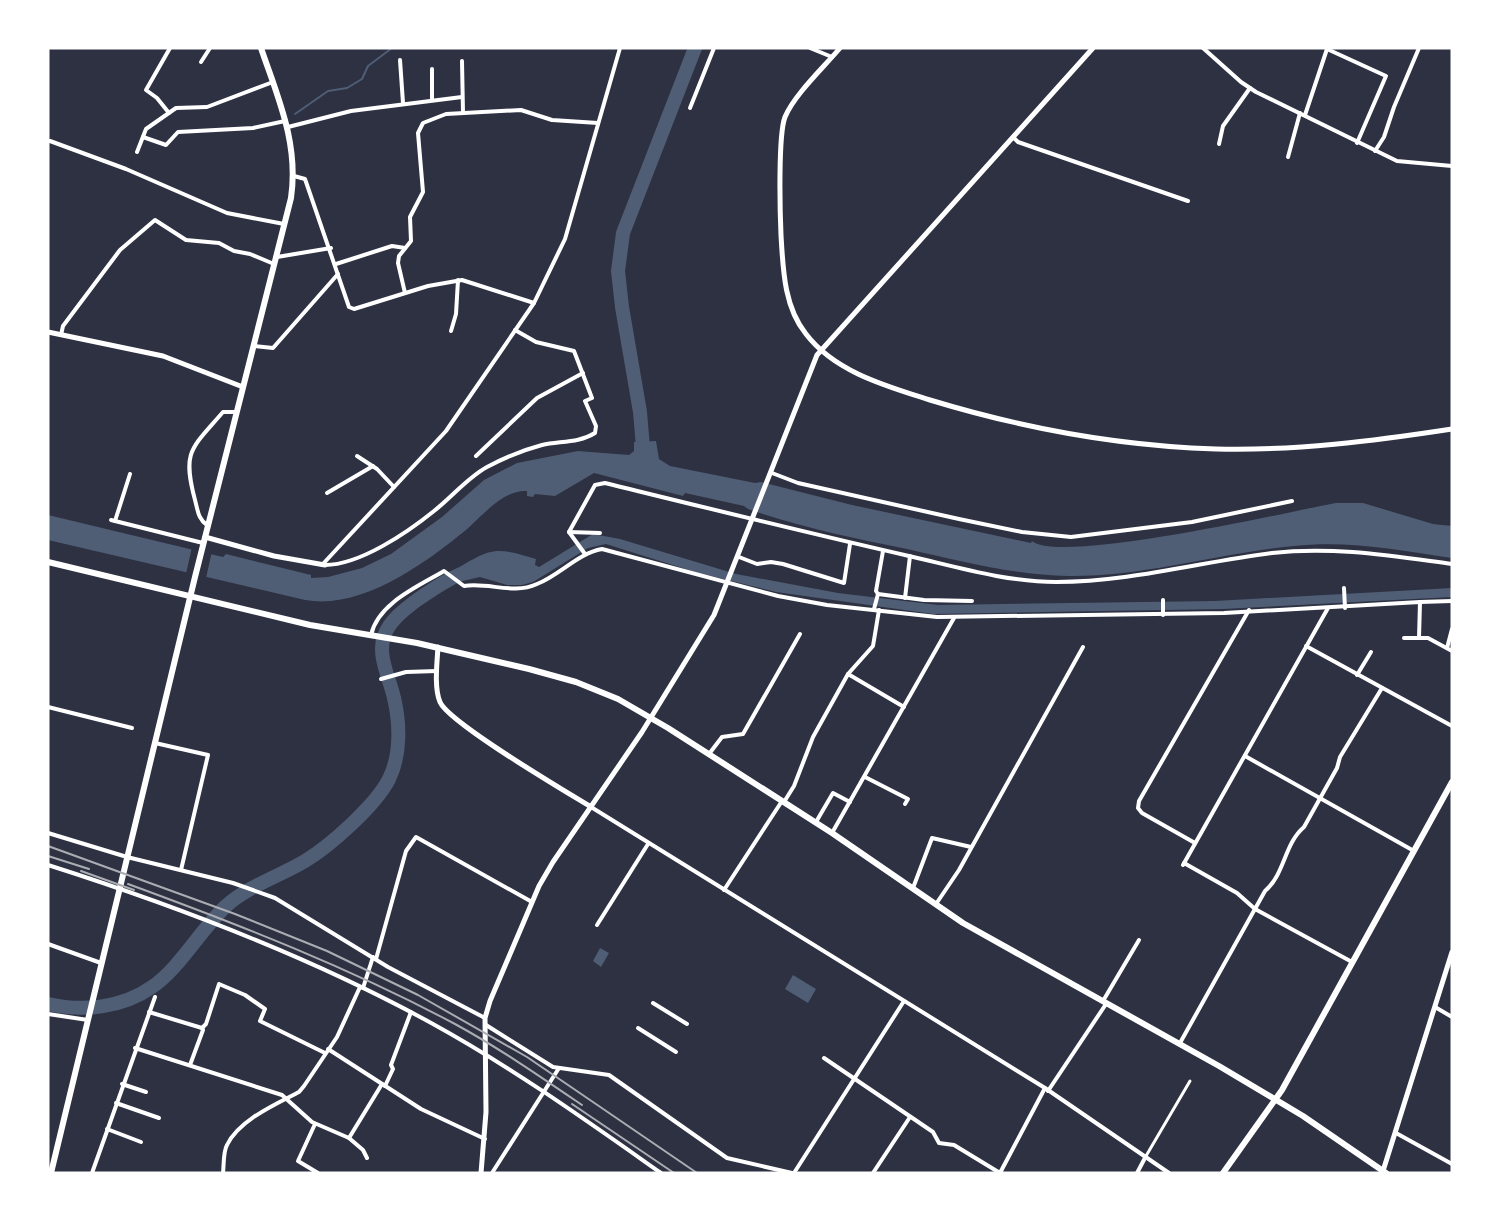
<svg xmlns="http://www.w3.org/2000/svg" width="1500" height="1221" font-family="'Work Sans',sans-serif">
	<rect width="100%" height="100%" fill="#2d3142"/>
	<g fill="#4f5d75">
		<path d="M656,441L659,459L670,466L755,483L761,482L852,505L1031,543L1032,541C1059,565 1292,511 1336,503H1363L1433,524L1452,526V558C1399,550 1347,540 1294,546C1219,553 1144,577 1068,576C1014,575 960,561 907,549C853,538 800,527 748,509L744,506L685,493L683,496L594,473L555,496L535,494L533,497L527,496V491C504,489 481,517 466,530C424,564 362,610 305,600L48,540V515L223,557L226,554L311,575V578L328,577L362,568L391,554L442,517L484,480L517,463L578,451L629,455L634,451V442Z"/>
		<path d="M593,534L620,539L736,574L838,593L938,605L1215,601L1452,588V597L1223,609L933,614L776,592L695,572L606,544L588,548L533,582L522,585H507L480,577L463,581L453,571C491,548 494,546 536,559L535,565L539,567Z"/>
		<path d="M600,948L609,953L601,967L593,961Z"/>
		<path d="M793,975L816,989L808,1003L785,989Z"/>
	</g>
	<path fill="#2d3142" d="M192,547L212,551L206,578L186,574Z"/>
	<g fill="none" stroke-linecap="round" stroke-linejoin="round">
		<path stroke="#4f5d75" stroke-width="2" d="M295,114L328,91L347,88L362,79L368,66L392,48"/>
		<g stroke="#4f5d75" stroke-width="14">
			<path d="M644,459L640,412L622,307L618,271L623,233L695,48"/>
			<path d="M48,1004C83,1012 122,1008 152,987C179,969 201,929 226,906C248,886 280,876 305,861C330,846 376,805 389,779C401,755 400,723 394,698C390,679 377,656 384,636C390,620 404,610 417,600C433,589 455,574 473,570"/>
		</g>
		<path stroke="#fff" stroke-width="3" d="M1146,1156L1190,1081"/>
		<g stroke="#fff" stroke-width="4">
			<path d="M810,48L832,57"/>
			<path d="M1203,48L1241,82L1256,92L1397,161L1452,166"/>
			<path d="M1327,49L1386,76L1357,143"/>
			<path d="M400,60L403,103"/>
			<path d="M462,61L463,113"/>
			<path d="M201,62L210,48"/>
			<path d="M432,69V100"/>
			<path d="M690,108L714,48"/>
			<path d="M169,113L157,98L146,90L170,48"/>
			<path d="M1305,115L1327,49"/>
			<path d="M288,127L351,111L462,97"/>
			<path d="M143,137L166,145L178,132L253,128L285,121"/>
			<path d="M1013,137L1018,142L1188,201"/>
			<path d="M50,141L126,169L227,213L284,224"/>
			<path d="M1219,144L1223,126L1250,88"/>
			<path d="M1375,151L1384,137L1394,107L1419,48"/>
			<path d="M137,152L146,129L176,108L207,107L273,82"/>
			<path d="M1288,157L1300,113"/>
			<path d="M294,176L305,179L349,307L354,309L428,286L462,280L534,303"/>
			<path d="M277,257L331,248"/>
			<path d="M336,264L392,246L405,248"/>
			<path d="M405,293L398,263L399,256L411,241L410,217L423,192L418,133L423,123L446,114L521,110L552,120L598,123"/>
			<path d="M451,331L456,314L458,280"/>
			<path d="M61,335L63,326L120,250L155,220L186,240L219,243L234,251L250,254L274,264"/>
			<path d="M253,346L273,348L338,274"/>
			<path d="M357,456L377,469L394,487"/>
			<path d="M476,456L537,398L583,373"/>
			<path d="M772,473L798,483L959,519L1022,532L1071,537L1192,522L1292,501"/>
			<path d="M327,493L373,466"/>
			<path d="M111,520L203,543"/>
			<path d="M115,521L130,474"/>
			<path d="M207,525C198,519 198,511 195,500C182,451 191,449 223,412H236"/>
			<path d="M569,532L600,533"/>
			<path d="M883,551L876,591L878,594L924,600L972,601"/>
			<path d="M585,554L569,532L595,485L605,483C707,508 808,533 909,556C957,567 1007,582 1056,582C1130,582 1200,562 1272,553C1333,546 1392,556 1452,564"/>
			<path d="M739,557L757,564L771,562L783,564L844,583L850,544"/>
			<path d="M322,565L446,431L534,303L565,239L620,48"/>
			<path d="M325,565C360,565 408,532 434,511C452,497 467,478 487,467C504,458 523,450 542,445C560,441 579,443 595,433L596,426L585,401L592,398L574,351L536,342L515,330"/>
			<path d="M1344,588L1345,608"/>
			<path d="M905,598L910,556"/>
			<path d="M1420,602L1452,601"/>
			<path d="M874,609L878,594"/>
			<path d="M1163,615V600"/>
			<path d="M371,635C378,603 419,586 444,571L464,586C489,582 513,595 537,584C560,575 578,553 602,549L778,596L827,605L937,617L1224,613L1420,602L1419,638H1428L1452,651"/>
			<path d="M1404,638H1419"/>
			<path d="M1306,646L1452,726"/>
			<path d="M1447,648L1452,629"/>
			<path d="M848,674L904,707"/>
			<path d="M1357,675L1371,652"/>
			<path d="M381,679L406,672L437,671"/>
			<path d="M48,707L132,728"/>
			<path d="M155,743L208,755L181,870"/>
			<path d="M709,754L722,737L743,734L800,634"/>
			<path d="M1245,756L1414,851"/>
			<path d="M865,777L908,799L905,804"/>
			<path d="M784,802L794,786L813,737L848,674L873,646L879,610"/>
			<path d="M591,807L1045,1088L1169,1173"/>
			<path d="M816,822L833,793L850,802"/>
			<path d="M48,833L127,857L233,883L275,898L388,967L485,1018"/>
			<path d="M832,833L954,618"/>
			<path d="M1195,843L1142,813L1138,808L1139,801L1249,610"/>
			<path d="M1184,863L1237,893L1255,909L1352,962"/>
			<path d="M48,865C177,906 315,959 433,1024C513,1068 587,1121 661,1173"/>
			<path d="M1183,865L1328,608"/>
			<path d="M913,888L932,838L971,847"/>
			<path d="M724,890L782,801"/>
			<path d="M936,904L959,870L1083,647"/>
			<path d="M597,925L648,844"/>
			<path d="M48,944L101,963"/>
			<path d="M376,959L406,851L416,837L532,902"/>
			<path d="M363,988L373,957"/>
			<path d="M1103,1001L1139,940"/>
			<path d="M653,1003L687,1024"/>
			<path d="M1435,1007L1452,1017"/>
			<path d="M149,1012L202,1028L203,1030L190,1065"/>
			<path d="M48,1014L88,1020"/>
			<path d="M486,1025L553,1067L609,1075L727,1158L792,1173"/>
			<path d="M202,1028L206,1024L219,984L245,995L265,1009L260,1021L325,1053"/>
			<path d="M638,1028L676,1052"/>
			<path d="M1180,1043L1265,891C1285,874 1284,844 1304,827L1337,768L1340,757L1382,688"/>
			<path d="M135,1048L282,1095L312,1122L349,1138L363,1150L367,1158"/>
			<path d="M328,1049L421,1109L485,1139"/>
			<path d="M824,1058L933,1132L939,1143L954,1145L1000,1173L1045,1088"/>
			<path d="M122,1084L146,1092"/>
			<path d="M385,1086L393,1069L391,1065L411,1012"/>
			<path d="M1048,1091L1106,1004"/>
			<path d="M116,1103L159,1118"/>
			<path d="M315,1124L298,1161L318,1173"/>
			<path d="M107,1129L141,1142"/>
			<path d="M1396,1133L1452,1164"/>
			<path d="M349,1138L382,1084"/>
			<path d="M92,1173L155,997"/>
			<path d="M223,1173C224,1165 223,1152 227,1145C239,1120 276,1104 299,1092L304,1086L337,1037L360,987"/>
			<path d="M492,1173L559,1068"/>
			<path d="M794,1173L904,1001"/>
			<path d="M873,1173L910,1117"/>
			<path d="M1137,1173L1146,1156"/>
		</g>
		<g stroke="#fff" stroke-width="5">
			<path d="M840,48C824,67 794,95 785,117C778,135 780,213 781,235C783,269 784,307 806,334C835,372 886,386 930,400C1022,428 1120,446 1216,449C1295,451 1374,441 1452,429"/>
			<path d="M48,332L163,356L243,387"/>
			<path d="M205,537L274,556L325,565"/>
			<path d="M438,647C437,663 434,688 440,702C449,723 565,791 591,807"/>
			<path d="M1383,1171L1452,952"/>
			<path d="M481,1173L486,1112L485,1018L490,1001L539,886L553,862L642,732L714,615L817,355L1093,48"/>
		</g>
		<path stroke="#fff" stroke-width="6" d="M1223,1173L1282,1090L1452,782"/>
		<g stroke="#fff" stroke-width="6">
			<path d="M48,562L310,625L417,643L529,669L576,682L618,699L668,728L832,833L963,923L1219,1066L1303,1116L1386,1173"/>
			<path d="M51,1173L195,577L291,198C299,144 278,98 261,48"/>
		</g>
		<g stroke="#abadb3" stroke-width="2">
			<path d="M48,846L235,914L327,951L418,995L527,1057L697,1173"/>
			<path d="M48,856L89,869"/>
			<path d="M81,871L134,890"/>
			<path d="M128,884C240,925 350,968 455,1024C499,1048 541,1077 582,1105"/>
			<path d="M572,1104L674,1173"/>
		</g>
	</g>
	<rect width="1500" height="1221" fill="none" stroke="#ffffff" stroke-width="99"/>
</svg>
